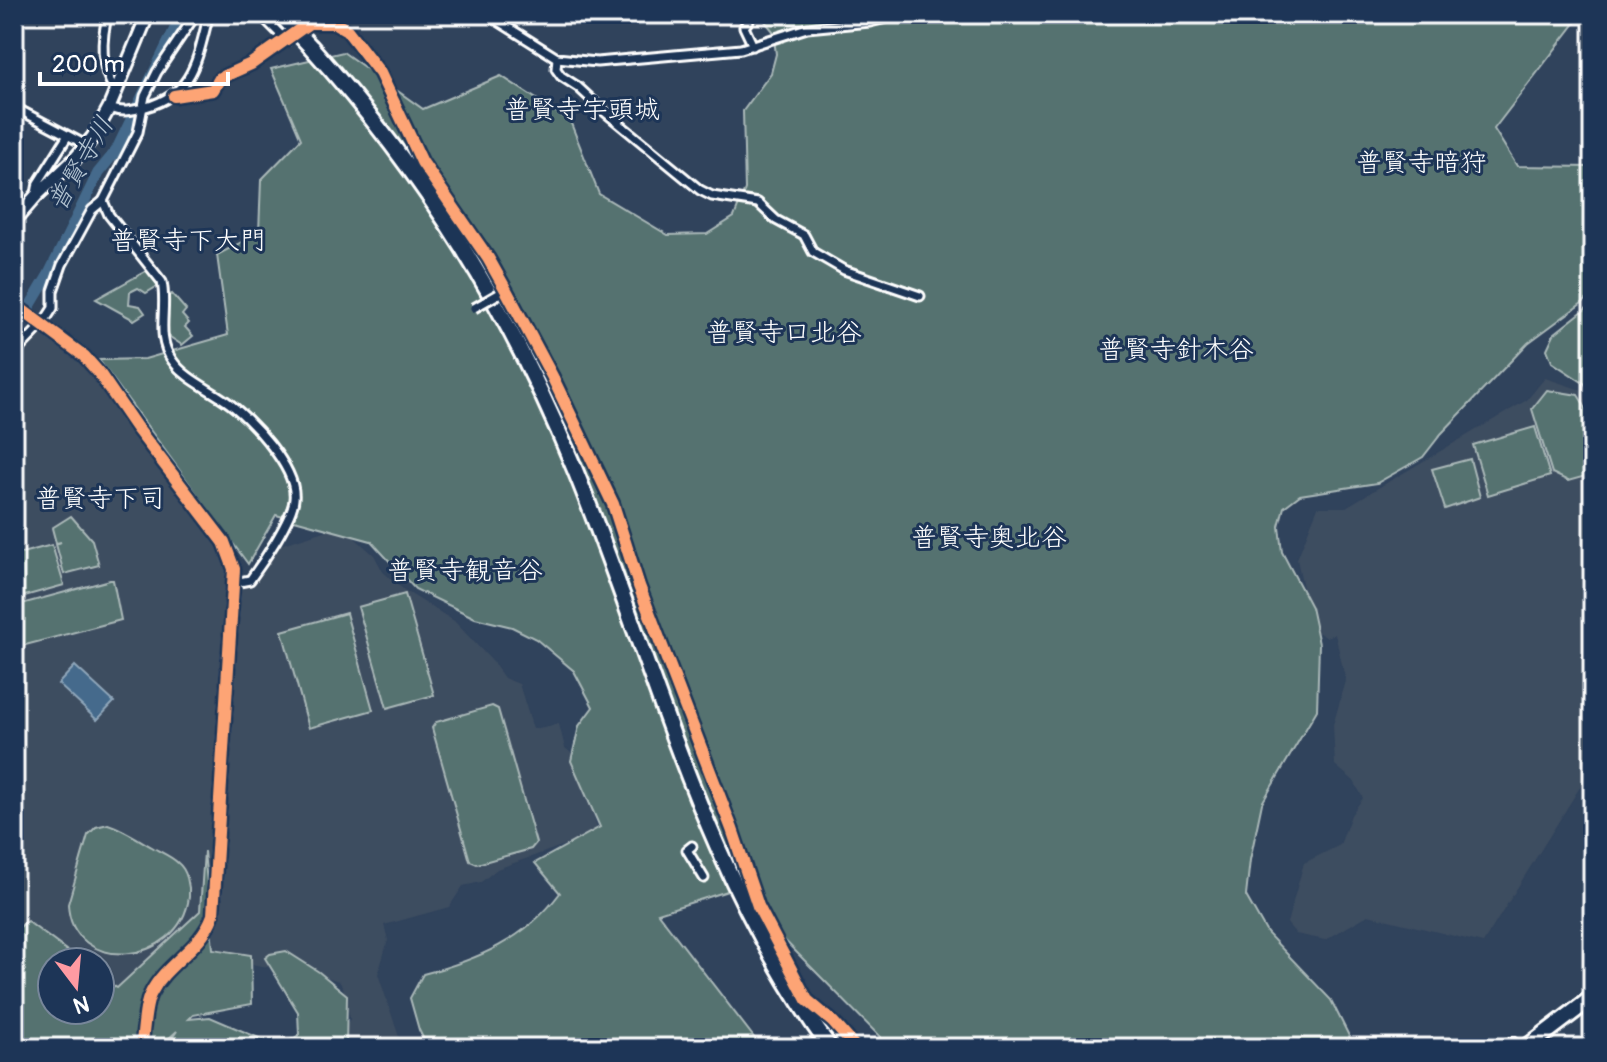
<svg xmlns="http://www.w3.org/2000/svg" width="1607" height="1062" font-family="Pangolin,'Klee One',sans-serif">
	<rect width="100%" height="100%" fill="#30435c"/>
	<filter id="ink" filterUnits="userSpaceOnUse"><feTurbulence type="fractalNoise" baseFrequency=".0125" numOctaves="2"/><feDisplacementMap in="SourceGraphic" scale="16" xChannelSelector="R" yChannelSelector="G"/><feConvolveMatrix kernelMatrix="1 2 1 2 8 2 1 2 1" color-interpolation-filters="sRGB"/></filter>
	<g filter="url(#ink)">
		<g fill="#3e4d60" fill-rule="evenodd">
			<path d="M40,333L78,362L91,377L219,544L227,558L230,572L206,916L145,995L14,1048V361ZM52,962H100V1010H52Z"/>
			<path d="M1545,378L1581,390L1593,415V766L1483,943L1368,915L1325,940L1296,934L1287,923L1304,863L1340,845L1351,815L1363,798L1354,781L1335,765L1333,725L1346,681L1335,634L1326,637L1312,629L1297,559L1318,507H1346L1527,400Z"/>
			<path d="M341,526L374,555L383,572L404,590L454,621L492,661L504,678L519,684L533,729L559,724L565,748L580,760L598,833L497,869L481,882L463,886L449,907L384,925L388,940L378,974L399,1037L372,1048H341L340,1034L350,1019L343,987L339,981L304,970L262,966L200,955L218,916L240,589L254,584L280,545Z"/>
		</g>
		<g fill="#557270" stroke="#aab8b8" stroke-width="2">
			<path d="M759,14H1582L1494,129L1517,166L1593,167V295L1528,343L1441,434L1423,457L1377,483L1300,495L1284,507L1279,526L1282,552L1311,607L1319,644L1317,710L1262,803L1250,860L1246,896L1267,933L1331,1000L1355,1048H891L734,889L658,913L762,1048H428L419,1030L410,998L423,974C477,960 525,940 560,893L535,863L600,827L571,761L579,726L593,707L574,671L536,639L512,627L475,618L415,589L371,541L276,515L248,564L99,360L145,359L228,335L217,255L259,233L261,180L301,139L271,69L343,52L423,109L501,76L570,121L599,194L668,235L707,234L734,217L745,189L743,111L771,73L776,54L773,31Z"/>
			<path d="M148,270L161,284L146,293L138,288L130,292L129,304L140,306L145,313L134,320L96,299Z"/>
			<path d="M172,294L186,310L182,315L189,323L185,327L193,336L182,345L164,333L167,296Z"/>
			<path d="M1593,303V402L1585,384L1552,362L1547,349L1554,334Z"/>
			<path d="M1547,390L1578,395C1597,422 1593,443 1593,474L1568,481L1552,473L1532,409Z"/>
			<path d="M1535,427L1550,476L1488,495L1473,445Z"/>
			<path d="M1470,459L1480,497L1445,509L1432,469Z"/>
			<path d="M71,516L92,540L99,565L64,574L56,544L61,542L56,543L52,528Z"/>
			<path d="M52,545L64,585L14,599V555Z"/>
			<path d="M110,580H113L121,620L14,648V606Z"/>
			<path d="M405,594L434,695L387,708L358,607Z"/>
			<path d="M346,613L373,710L309,728L282,631Z"/>
			<path d="M492,706L498,709L536,843L531,849L477,864L470,861L432,728L436,722Z"/>
			<path d="M108,824C123,829 138,839 152,847C160,852 171,856 178,863C187,870 190,886 189,897C180,967 71,975 68,904L88,835L96,827Z"/>
			<path d="M204,851L213,949L251,955L252,1004L193,1015L189,1019L210,1017L266,1041L287,1042L299,1035L298,1012L265,958L270,954L286,951L319,972L347,995L346,1048H172V1038L177,1031L168,1039L167,1048H14V932L27,921L82,962H52V1010H100V976L117,988L200,911Z"/>
		</g>
		<path fill="#446b8c" stroke="#8fa6ba" stroke-width="2" d="M75,666L114,702L97,720L58,684Z"/>
		<g fill="none" stroke-linecap="round" stroke-linejoin="round">
			<path stroke="#446b8c" stroke-width="11" d="M14,333L49,274L98,173L116,151L182,14"/>
			<g stroke="#fff" stroke-width="13">
				<g id="street">
					<path d="M108,14C101,38 100,69 115,90"/>
					<path d="M260,14L287,41"/>
					<path d="M487,14L557,58L597,62L741,49L807,28L870,22L903,14"/>
					<path d="M753,46L744,27L753,14"/>
					<path d="M557,58L556,69L561,76L578,87L605,112L700,190L712,196L758,203L776,220L804,235L813,252L844,270L920,296"/>
					<path d="M174,96L213,90L220,78L251,64L309,23H335L347,30L380,73L422,162L488,258L506,290L552,376L613,504L639,586L732,829L758,906L807,1000L833,1022L856,1048"/>
					<path d="M14,107L86,145"/>
					<path d="M109,108C122,113 132,111 146,107C195,93 197,58 209,14"/>
					<path d="M36,194L38,183L67,137"/>
					<path d="M103,201L109,215L162,282C168,309 155,336 172,360C184,378 208,388 226,401C249,417 298,468 294,499C293,518 261,565 250,580L234,583"/>
					<path d="M14,354L42,325L53,308V291L62,265L92,210L103,201L138,132L145,96L157,72L196,14"/>
					<path d="M692,846L687,850L704,878"/>
					<path d="M1493,1048L1513,1042L1519,1048"/>
				</g>
			</g>
			<g stroke="#fff" stroke-width="16">
				<path id="secondary" d="M14,304L84,356L99,373L136,427L224,542L234,569L213,915C201,949 166,963 151,993C144,1005 144,1033 141,1048"/>
			</g>
			<g stroke="#fff" stroke-width="17">
				<path id="primary" d="M14,221L36,196L73,161L93,137L109,108L148,14"/>
			</g>
			<g stroke="#fff" stroke-width="20">
				<g id="highway">
					<path d="M311,47C427,176 509,309 575,470C656,669 702,870 830,1048"/>
					<path d="M1526,1048L1593,997"/>
				</g>
			</g>
			<use href="#street" stroke="#1d3557" stroke-width="7"/>
			<use href="#secondary" stroke="#1d3557" stroke-width="10"/>
			<use href="#primary" stroke="#1d3557" stroke-width="11"/>
			<use href="#highway" stroke="#1d3557" stroke-width="14"/>
			<g stroke="#fff" stroke-width="13" stroke-linecap="butt">
				<path id="street-bridge" d="M474,308L502,292"/>
			</g>
			<g stroke="#fff" stroke-width="20" stroke-linecap="butt">
				<path id="highway-bridge" d="M280,14L311,47"/>
			</g>
			<use href="#street-bridge" stroke="#1d3557" stroke-width="7"/>
			<use href="#highway-bridge" stroke="#1d3557" stroke-width="14"/>
			<g stroke="#1d3557" stroke-width="17">
				<g id="cycleway">
					<path d="M174,96L213,90L220,78L251,64L309,23H335L347,30L380,73L422,162L488,258L506,290L552,376L613,504L639,586L732,829L758,906L807,1000L833,1022L856,1048"/>
					<path d="M14,304L84,356L99,373L136,427L224,542L234,569L213,915C201,949 166,963 151,993C144,1005 144,1033 141,1048"/>
				</g>
			</g>
			<use href="#cycleway" stroke="#fda474" stroke-width="12"/>
		</g>
	</g>
	<g text-anchor="middle" dominant-baseline="central" stroke-width="6" stroke-linejoin="round" paint-order="stroke">
		<g font-size="26" fill="#fff" stroke="#1d3557">
			<text x="582" y="110">普賢寺宇頭城</text>
			<text x="1421" y="163">普賢寺暗狩</text>
			<text x="188" y="241">普賢寺下大門</text>
			<text x="784" y="333">普賢寺口北谷</text>
			<text x="1176" y="350">普賢寺針木谷</text>
			<text x="100" y="499">普賢寺下司</text>
			<text x="989" y="538">普賢寺奥北谷</text>
			<text x="465" y="571">普賢寺観音谷</text>
		</g>
		<g font-size="26" font-style="italic" fill="#b4c4d1" stroke="#1d3557">
			<text transform="translate(81 164) rotate(-60)">普賢寺川</text>
		</g>
	</g>
	<rect width="1607" height="1062" fill="none" stroke="#1d3557" stroke-width="48"/>
	<rect x="24" y="24" width="1559" height="1014" fill="none" stroke="#fff" stroke-width="3" filter="url(#ink)"/>
	<g transform="translate(76 986) rotate(164)"><circle r="38" fill="#1d3557" stroke="#77869a" stroke-width="2"/>
	<path d="M0-6L14 30L0 20L-14 30Z" fill="#ff9aa2"/>
	<text y="-12" font-size="22" font-weight="bold" text-anchor="middle" fill="#ffffff">N</text>
	</g>
	<path d="M40 72v12h188v-12" fill="none" stroke="#ffffff" stroke-width="4"/>
	<text x="52" y="72" font-size="24" fill="#ffffff" stroke="#1d3557" stroke-width="6" paint-order="stroke">200 m</text>
</svg>
